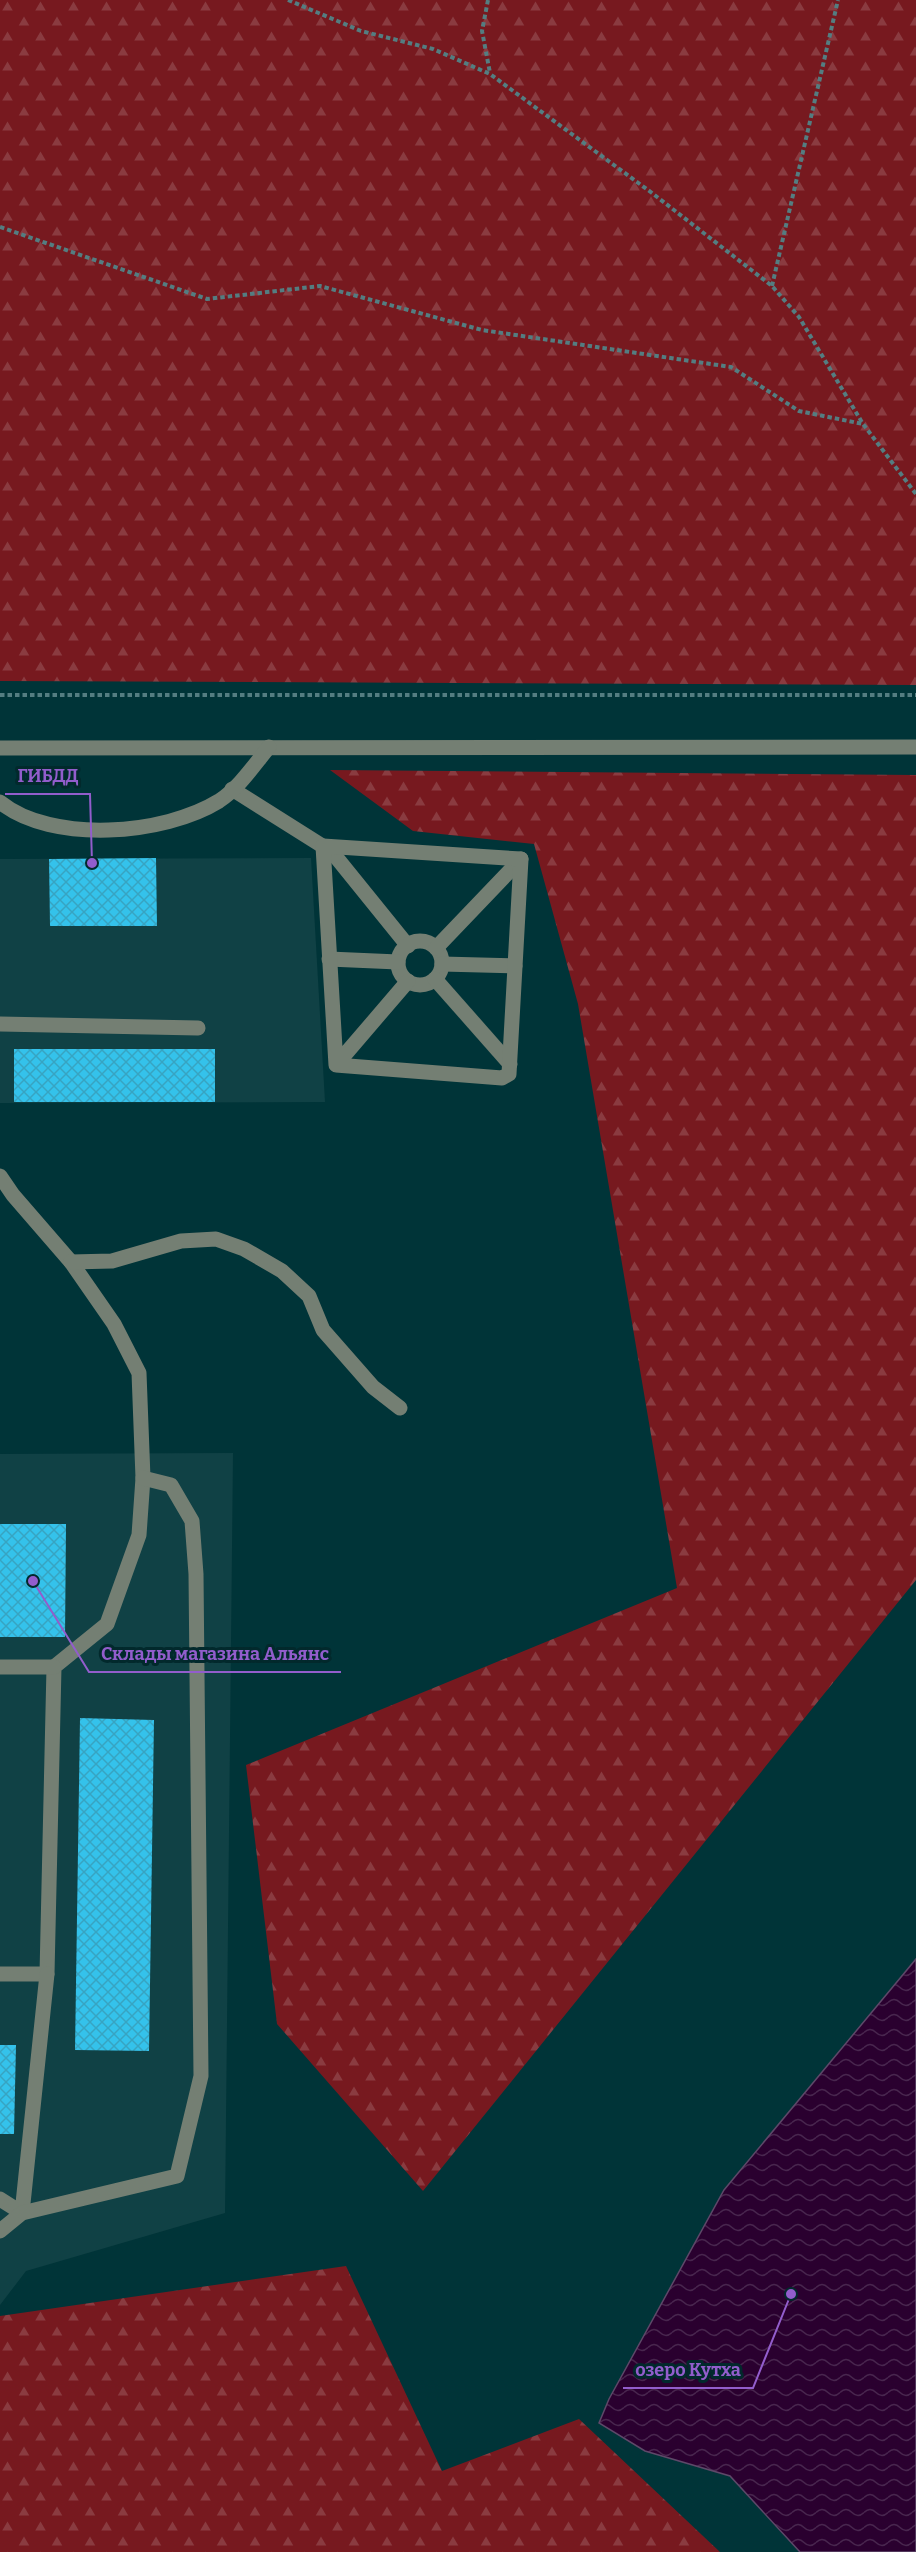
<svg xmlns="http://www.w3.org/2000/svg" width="916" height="2552" font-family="Bitter,serif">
	<defs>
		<pattern id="forest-firs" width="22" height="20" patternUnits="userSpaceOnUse" patternTransform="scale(1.5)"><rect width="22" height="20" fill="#77191f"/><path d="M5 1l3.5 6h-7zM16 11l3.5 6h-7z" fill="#8a3b40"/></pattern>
		<pattern id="water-waves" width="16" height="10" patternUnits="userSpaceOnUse" patternTransform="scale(1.5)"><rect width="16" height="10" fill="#2a002f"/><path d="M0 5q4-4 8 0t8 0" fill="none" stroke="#48264e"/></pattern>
		<pattern id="building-cross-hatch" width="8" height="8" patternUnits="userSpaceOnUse" patternTransform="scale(1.5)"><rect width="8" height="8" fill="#34c2eb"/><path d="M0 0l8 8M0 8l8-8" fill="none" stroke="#37a4c2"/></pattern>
	</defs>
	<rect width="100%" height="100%" fill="#003438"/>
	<g fill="#104145">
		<path d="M311,858L325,1102L0,1103V859Z"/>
		<path d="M233,1453L225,2213L26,2271L0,2305V1454Z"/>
	</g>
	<g fill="url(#forest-firs)">
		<path d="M0,0H916V685L0,681Z"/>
		<path d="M330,770L916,775V1580L423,2191L277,2024L246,1765L677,1588L578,1004L534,844L413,831Z"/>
		<path d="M346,2266L442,2471L579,2419L720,2552H0V2316Z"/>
	</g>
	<path fill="url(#water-waves)" stroke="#5e4869" stroke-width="1.5" d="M916,1959V2552H800L730,2476L645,2451L599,2423L609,2399L724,2190Z"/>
	<g fill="url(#building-cross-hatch)">
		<path d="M156,858L157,926H50L49,859Z"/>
		<rect x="14" y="1049" width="201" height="53"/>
		<path d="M0,1524H66L65,1637H0Z"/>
		<path d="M80,1718L154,1720L149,2051L75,2050Z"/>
		<path d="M0,2045H16L14,2134H0Z"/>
	</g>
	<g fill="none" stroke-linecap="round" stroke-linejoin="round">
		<g stroke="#547d81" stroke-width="4" stroke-dasharray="4.5 3" stroke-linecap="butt">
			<path d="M288,0L361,31L433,49L490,74L652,193L772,286L799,317L863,424L916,494"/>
			<path d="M488,0L482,31L490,73"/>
			<path d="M0,227L207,299L320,286L482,330L731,367L799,411L863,424"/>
			<path d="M772,286L838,0"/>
			<path d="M0,695H916"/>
		</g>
		<g stroke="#747f73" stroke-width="15">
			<path d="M0,748L916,747"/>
			<path d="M232,789L332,852L408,946"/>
			<path d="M0,802C52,844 164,835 219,801C239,788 254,765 269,747"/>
			<circle cx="420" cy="963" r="22"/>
			<path d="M436,948L521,859"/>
			<path d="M329,959L398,962"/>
			<path d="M442,964L515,966"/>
			<path d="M435,979L510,1064"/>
			<path d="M0,1024L198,1028"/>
			<path d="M336,1065L323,846L521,859L509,1074L502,1078L336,1065L408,981"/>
			<path d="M0,1176L13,1195L71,1262L114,1324L139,1373L143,1478L139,1535L107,1624L54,1667L47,1974H0"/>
			<path d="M71,1262L112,1261L181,1241L216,1239L244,1249L282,1271L309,1296L323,1330L373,1387L400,1408"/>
			<path d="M0,1667H54"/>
			<path d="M0,2199L22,2213L47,1974"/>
			<path d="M0,2231L22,2213L177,2176L201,2076L196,1574L192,1521L171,1485L143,1478"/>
		</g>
	</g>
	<path fill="none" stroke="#925dcc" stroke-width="2" d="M92 863L90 794H5M33 1581L89 1672H341M791 2294L753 2388H623"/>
	<g fill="#925dcc" stroke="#02292c" stroke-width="2">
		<circle cx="92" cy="863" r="6"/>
		<circle cx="33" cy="1581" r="6"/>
		<circle cx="791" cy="2294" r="6"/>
	</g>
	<g font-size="18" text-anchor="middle" font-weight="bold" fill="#925dcc" stroke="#02292c" stroke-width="6" stroke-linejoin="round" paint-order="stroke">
		<text x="48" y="782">ГИБДД</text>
		<text x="215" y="1660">Склады магазина Альянс</text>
		<text x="688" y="2376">озеро Кутха</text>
	</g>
</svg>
